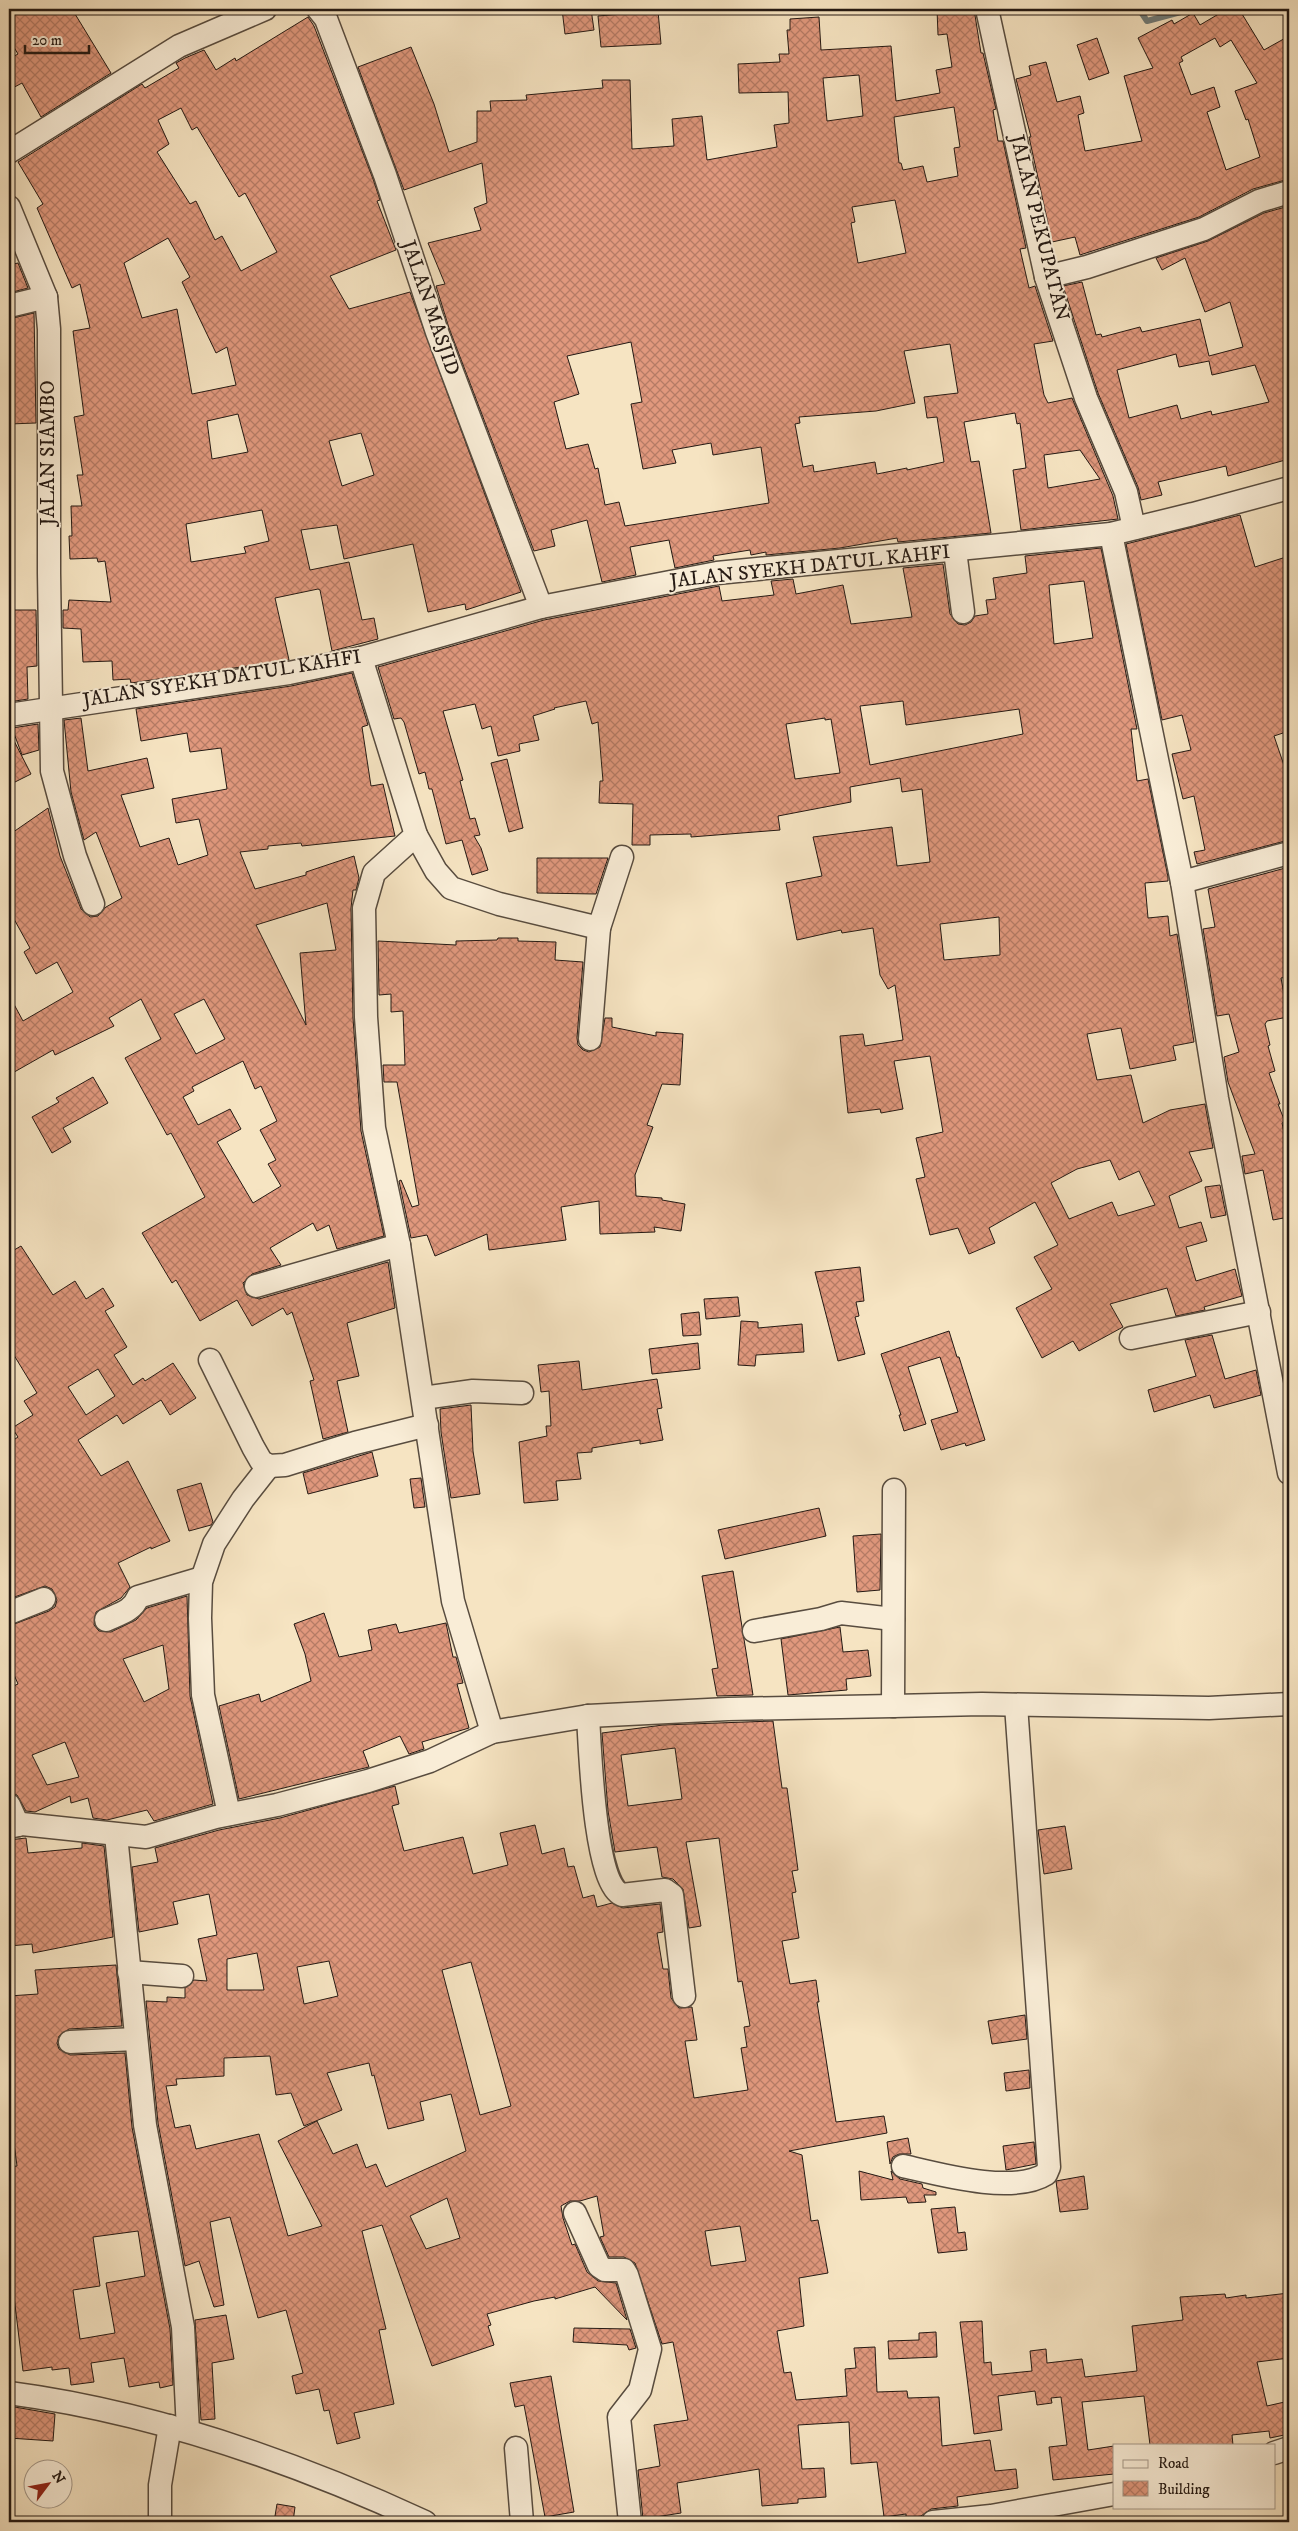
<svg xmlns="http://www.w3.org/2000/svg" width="1298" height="2531" font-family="'IM FELL DW Pica',serif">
	<defs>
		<pattern id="building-cross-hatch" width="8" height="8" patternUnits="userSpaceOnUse" patternTransform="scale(1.25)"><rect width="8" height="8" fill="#e0987d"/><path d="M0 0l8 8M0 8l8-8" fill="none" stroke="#b57b65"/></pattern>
	</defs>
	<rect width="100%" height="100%" fill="#f6e4c2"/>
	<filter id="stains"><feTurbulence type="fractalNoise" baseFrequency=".004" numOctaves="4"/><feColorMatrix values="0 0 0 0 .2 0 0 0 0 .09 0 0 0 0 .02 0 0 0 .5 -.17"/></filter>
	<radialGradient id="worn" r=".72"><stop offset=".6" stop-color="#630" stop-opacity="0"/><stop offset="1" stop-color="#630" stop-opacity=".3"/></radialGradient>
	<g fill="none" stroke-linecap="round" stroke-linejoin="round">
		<path stroke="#6f7b79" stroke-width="6" d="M1139,9L1147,21L1192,9"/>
	</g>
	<g fill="url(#building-cross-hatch)" stroke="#241913" fill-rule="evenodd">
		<path d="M9,9H72L111,73L41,117L22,83L9,90V59L18,54L9,39Z"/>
		<path d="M562,9H591L594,30L565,34Z"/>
		<path d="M937,9H974L981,53H983L996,109L993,110L998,141H1003L1026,248L1020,249L1029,288L1035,286L1053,341L1034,344L1044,395L1048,403L1072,398L1113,496L1118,519L1021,530L1013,470L1026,468L1020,423L1017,424L1015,413L964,422L971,462L979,461L991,533L898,542L897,538L840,548L766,555V552L751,555L750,550L713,556L714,560L675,568L669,540L630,547L636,575L602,582L587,520L551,530L555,546L534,551L449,328L436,286L445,284L428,243L481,230L474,208L487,203L482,163L404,190L358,67L411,47L434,104L449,152L477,142V111H491L490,101L527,100L526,95L603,88L602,80H630L632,149L674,146L672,119L702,116L707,160L777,147L774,125L789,123L788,92L739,93L738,64L780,62L779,54H789L787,30H790V19L819,17L821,50L891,46L896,101L940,93L936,70L952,67L947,34L938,35ZM859,75L863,116L827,121L823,78ZM954,107L960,147L954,148L958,176L927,182L923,166L903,170L901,163H899L894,117ZM895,200L906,253L858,263L851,223L855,222L852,207ZM631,342L642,402L631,404L643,469L676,463L672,450L711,443L713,455L761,447L769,503L625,526L619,502L605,505L598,468L595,469L588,444L566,449L554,402L579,394L567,356ZM950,344L958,393L924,397L927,418L937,417L944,462L907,470V468L877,474L875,462L814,472L813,465L803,467L795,424L800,423L799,417L876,411L915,403L904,351ZM1080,450L1100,479L1048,488L1044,455Z"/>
		<path d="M1227,9H1239L1264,50L1289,36V179L1253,189L1199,217L1083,254L1080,255L1075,237L1052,242L1029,137H1031L1016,79L1031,75L1029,66L1046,62L1057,102L1080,96L1084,113L1078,115L1085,151L1142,141L1124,76L1153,68L1138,38L1172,20L1174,24L1193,13L1200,25ZM1215,38L1220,47L1231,40L1257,83L1235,91L1246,120L1248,119L1260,157L1226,170L1207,112L1220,107L1214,87L1191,95L1179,63L1183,61L1181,57Z"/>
		<path d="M658,11L661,44L601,47L598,16Z"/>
		<path d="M308,17L314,26L373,179L380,200L377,201L396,250L330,276L349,309L410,292L521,592L466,610L465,604L428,612L413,544L344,559L337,525L301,530L310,570L349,562L362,620L374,618L378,639L332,651L320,590L318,589L275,598L289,660L131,683L130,679L113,680L112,661L83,662L81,629L63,628V610H68L69,600L111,602L105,561L98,562L97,558L70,559L69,536H72L71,506H82L77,475H83L74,417L84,415L73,331L90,328L80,284L72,288L37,208L43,204L18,162L142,84L145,88L179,68L176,63L185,58L204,50L216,70L235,58L236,61ZM181,108L192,130L197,127L239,197L245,193L277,252L241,271L222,236L215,240L196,201L190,204L157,152L169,144L158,120ZM168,238L190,277L182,282L216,353L227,347L236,385L192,394L177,309L142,318L124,263ZM238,414L248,452L212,459L207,421ZM361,433L374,475L342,486L329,441ZM262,510L269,541L244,547L246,553L191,562L186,524Z"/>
		<path d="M1097,38L1109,73L1089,80L1077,45Z"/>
		<path d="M1289,206V459L1228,476L1226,466L1158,482L1162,495L1141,500L1138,487L1098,393L1063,286L1082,282L1096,335L1101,334L1102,337L1140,327L1142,332L1200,319L1209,356L1243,347L1230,302L1205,312L1185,258L1162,270L1156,258L1208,241L1264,213ZM1176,354L1179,367L1209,361L1212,375L1255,365L1269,402L1212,415L1211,411L1181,419L1177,405L1129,418L1117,370Z"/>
		<path d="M18,263L28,288L9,293V265Z"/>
		<path d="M34,313L36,423L9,424V319Z"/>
		<path d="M1240,515L1255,567L1289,556V731L1274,736L1289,780V840L1197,864L1194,852L1205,850L1194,796L1183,799L1172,754L1191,750L1182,715L1162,720L1126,544Z"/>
		<path d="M1101,548L1137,729H1131L1137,781L1148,779L1168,877V881L1145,883L1148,918L1168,916L1170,936L1177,934L1194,1042L1173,1046L1176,1060L1130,1069L1121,1028L1087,1034L1097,1080L1131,1075L1143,1123L1170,1110L1205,1104L1213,1148L1189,1152L1202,1181L1169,1196L1179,1228L1201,1222L1207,1241L1186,1247L1196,1281L1235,1269L1242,1296L1204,1307L1205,1310L1176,1316L1167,1288L1110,1304L1123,1327L1079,1351L1073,1341L1042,1358L1016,1308L1052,1289L1034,1257L1058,1245L1035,1202L989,1228L995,1243L969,1254L958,1228L930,1235L916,1179L925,1177L916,1138L943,1132L930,1056L894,1061L903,1109L881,1113L880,1109L848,1113L840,1036L863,1034L865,1046L903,1040L895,985L888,989L880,975L873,928L842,933L841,930L797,940L786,883L822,876L813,837L892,827L897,866L930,862L922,789L902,792L900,778L850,787L851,802L778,816L780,830L691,837V834L650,835V845H632L633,804L599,803L600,781H603L598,722L592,724L586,701L554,708L555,709L533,716L539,740L519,744L520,751L498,756L491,726L482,729L475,704L443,711L463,780L460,781L470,819L475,818L480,835L474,836L481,848L488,870L472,875L462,840L446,844L432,789H429L425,772L419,774L404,722L401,718L394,719L378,667L544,620L719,586L722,601L774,595L771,581L793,579L796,594L843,585L851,624L912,617L903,568L943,564L950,614L958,624L965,625L971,622L975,616L988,614L986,600L996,599L993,578L1027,573L1025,556ZM1084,581L1093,638L1054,644L1049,585ZM903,701L906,725L1019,709L1023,734L870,765L860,706ZM825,718V720L831,719L840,773L795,779L786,724ZM999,917L1000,955L944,960L940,924ZM1110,1160L1119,1180L1139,1171L1155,1205L1118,1216L1112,1202L1069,1219L1051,1183L1077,1169Z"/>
		<path d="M9,610H36L37,666L27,667L28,699L9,702Z"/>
		<path d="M352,673L368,725L362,727L371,786L383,784L395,836L302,846L301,843L268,846V849L240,852L255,889L306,875V872L354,856L359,878L356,890H353L351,908L353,1018L361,1131L384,1236L337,1249L329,1225L317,1231L313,1223L270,1248L281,1265L252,1274L243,1283L247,1295L259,1299L388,1262L395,1308L347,1323L359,1376L337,1381L348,1432L323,1439L310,1381L314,1380L292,1312L287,1315L283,1308L252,1326L237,1300L200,1321L176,1280L172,1283L142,1233L205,1197L177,1144L171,1133L167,1135L125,1058L161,1039L141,999L109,1018L114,1026L55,1055L53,1050L9,1075V995L23,1021L73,992L57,962L36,974L24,952L30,948L9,910V835L48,808L60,856L81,909L90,917L98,916L106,907L122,898L96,832L84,840L71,792L64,720L81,718L88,771L147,758L154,788L121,795L140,847L169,838L178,865L208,855L199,819L176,823L172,799L227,789L221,748L190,752L187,733L141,741L136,709L291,686ZM327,903L336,950L300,953L306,1025L256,925ZM204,999L225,1039L196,1054L174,1014ZM243,1061L255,1089L261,1086L277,1121L260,1130L276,1160L268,1164L281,1186L253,1203L217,1142L241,1129L230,1109L198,1125L183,1097L194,1091L192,1087Z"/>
		<path d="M38,724L39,750L22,755L12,728Z"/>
		<path d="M9,731L31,774L9,785Z"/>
		<path d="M507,759L523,828L509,832L491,763Z"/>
		<path d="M537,858H608L596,894L537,893Z"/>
		<path d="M1289,867V955L1285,956L1288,977L1281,978L1288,1017L1267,1021L1265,1024L1270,1045L1268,1046L1275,1071L1269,1073L1280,1104H1278L1285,1122L1282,1123L1289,1158V1217L1273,1220L1263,1170L1245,1174L1242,1156L1255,1154L1228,1082L1224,1057L1239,1052L1229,1014L1217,1016L1203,929L1215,927L1208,889Z"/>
		<path d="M498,938H518V941L556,942L555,960L583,962L577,1038L578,1045L583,1050L589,1052L600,1047L605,1018H612V1027L656,1036V1032L683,1034L680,1085L662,1084L647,1125L653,1127L635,1175L636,1196L662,1198V1200L685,1204L681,1231L654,1227L655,1232L600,1234L599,1201L561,1207L566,1240L489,1250L487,1234L435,1256L427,1235L411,1238L399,1181L401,1180L412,1207L419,1205L397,1082H384L383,1065H405L403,1011L391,1012V994L379,995L378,941L456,945V941L497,940Z"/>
		<path d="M93,1077L108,1103L63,1128L71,1142L52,1153L32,1117L59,1102L56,1098Z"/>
		<path d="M1220,1185L1226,1215L1211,1218L1205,1187Z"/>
		<path d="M21,1246L53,1295L75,1281L86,1299L103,1288L114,1306L105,1311L127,1347L114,1355L133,1385L143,1378L145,1381L173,1363L196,1398L170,1415L161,1400L123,1424L117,1415L78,1440L101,1476L128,1461L170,1541L151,1549V1547L118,1563L130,1587L121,1598L96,1612L94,1625L99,1631L111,1632L136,1620L147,1608L187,1596L190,1696L213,1804L154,1821L147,1810L107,1820L93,1818L88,1798L71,1803L70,1796L35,1812L26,1811L17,1795L9,1792V1688L18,1684L9,1663V1626L49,1611L55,1607L57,1600L52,1589L45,1586L9,1599V1443L18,1437L12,1428L33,1415L24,1401L37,1393L9,1347V1253ZM98,1369L115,1396L86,1415L68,1387ZM163,1645L169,1689L144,1702L123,1659ZM65,1742L79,1777L47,1785L32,1755Z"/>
		<path d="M860,1267L864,1301L856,1302L859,1316L855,1317L865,1354L838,1361L815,1272Z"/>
		<path d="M738,1297L740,1316L706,1319L704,1299Z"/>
		<path d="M699,1312L701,1335L683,1336L681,1314Z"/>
		<path d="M741,1321L758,1322V1328L802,1324L804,1352L756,1355L755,1366L738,1365Z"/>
		<path d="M949,1331L957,1357H959L985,1440L966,1446L965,1443L941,1450L931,1420L958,1412L940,1357L908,1367L926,1424L904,1431L899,1415H901L881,1354Z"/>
		<path d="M1212,1335L1225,1379L1256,1370L1261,1395L1214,1408L1210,1395L1154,1412L1148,1390L1196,1376L1185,1340Z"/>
		<path d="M698,1343L700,1369L652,1374L649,1349Z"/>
		<path d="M579,1361L582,1390L657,1379L662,1408L657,1409L663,1440L640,1444V1440L592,1448V1452L577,1453L581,1479L556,1481L558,1500L524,1503L519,1442L547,1436L546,1426H551L549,1391L541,1392L538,1365Z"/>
		<path d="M471,1405L473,1451L480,1494L451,1498L441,1432L440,1409Z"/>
		<path d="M372,1452L378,1476L308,1494L303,1473Z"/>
		<path d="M421,1478L425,1507L414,1508L410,1479Z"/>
		<path d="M201,1483L213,1522L211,1525L189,1531L177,1490Z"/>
		<path d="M819,1508L826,1536L725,1559L718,1530Z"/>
		<path d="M881,1534L880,1590L857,1592L853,1536Z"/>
		<path d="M733,1571L753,1695L717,1696L712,1669L718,1668L702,1576Z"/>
		<path d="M324,1613L339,1657L372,1650L368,1630L396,1624L399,1633L446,1623L453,1657H456L463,1683L457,1684L469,1728L422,1742L424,1749L409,1754L400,1736L363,1751L369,1767L239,1799L219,1706L259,1694L261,1702L311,1681L305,1654L294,1624Z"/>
		<path d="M840,1627L843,1652L868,1650L871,1676L846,1679L847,1690L788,1695L781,1639Z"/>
		<path d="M773,1721L782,1788H787L798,1870L792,1871L796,1892L792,1893L799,1938L782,1941L790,1984L816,1980L819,2002H817L836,2122L884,2116L887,2133L789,2151L802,2155L811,2221L818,2220L828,2273L799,2278L804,2326L777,2331L784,2373L791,2372L796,2400L847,2396L845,2369L856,2368L854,2348L875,2347L877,2392L907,2391L908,2398L939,2397L942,2446L990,2440L995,2471L1016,2469L1018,2488L957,2497L958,2506L931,2509L921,2516L906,2518V2514L884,2517L877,2462L851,2464L849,2422L798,2425L802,2469L824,2468L826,2497L798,2499V2503L762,2506L759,2469L677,2483L681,2513L643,2519L638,2470L660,2466L654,2425L688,2420L673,2342L662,2344L635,2263L624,2257H609L600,2237L604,2236L597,2196L580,2201H570L561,2206L563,2218L572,2245L575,2244L587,2272L598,2281L616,2283L627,2320L595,2287L555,2299V2297L534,2301L487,2314L491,2325L488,2326L494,2345L432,2366L382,2225L362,2231L386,2329L379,2330L394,2404L354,2413L360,2438L337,2444L329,2410L324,2411L319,2389L296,2394L292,2376L303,2373L286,2310L258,2318L230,2217L210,2222L224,2305L214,2307L199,2261L185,2266L158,2123L146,2001L167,2002V1997L185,1998V1988L194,1980L207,1981L198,1939L217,1935L209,1894L173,1902L178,1924L139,1932L132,1867L158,1862L155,1848L219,1830L280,1818L395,1786L399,1804L392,1806L404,1851L463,1837L473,1874L508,1865L500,1833L535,1825L542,1854L564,1848L568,1867L574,1866L583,1898L594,1895L597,1907L612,1903L623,1908L660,1904L663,1932L657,1933L663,1969H668L671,1998L679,2008L692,2007L697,2040L685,2041L694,2098L748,2090L741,2048L747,2047L744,2027L750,2026L742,1981L738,1982L719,1838L686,1842L701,1926L689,1928L683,1889L673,1879L662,1877L657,1847L615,1852L608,1811L602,1733L663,1725ZM675,1748L682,1799L628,1806L621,1755ZM257,1953L264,1990H227V1959ZM329,1961L338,1996L304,2004L297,1967ZM471,1962L511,2106L480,2115L442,1970ZM270,2056L276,2095L291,2093L304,2126L342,2110L327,2073L369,2063L372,2076L374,2075L388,2129L424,2120L420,2102L451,2094L466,2151L386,2187L376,2164L366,2168L357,2144L333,2154L317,2121L278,2141L322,2226L288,2236L259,2134L196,2149L190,2125L175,2128L166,2086L177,2085L176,2079L224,2076V2058ZM447,2198L460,2238L426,2249L410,2216ZM740,2226L746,2261L711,2266L705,2231Z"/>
		<path d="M1065,1826L1072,1869L1044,1874L1038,1830Z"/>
		<path d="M26,1838L28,1853L82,1848V1843L104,1846L113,1937L33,1953L32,1944L9,1946V1840Z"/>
		<path d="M116,1965L122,2026L69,2029L59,2036L57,2043L59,2049L70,2055L125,2053L132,2127L170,2329L173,2385L160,2388L159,2382L129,2387L124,2358L91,2363L94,2382L71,2385L69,2368L52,2370V2367L23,2371L9,2255V2209L14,2208L9,2167L17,2166L9,2106V1996L38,1994L35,1970ZM138,2231L145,2276L106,2283L115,2333L80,2339L73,2290L100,2286L93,2237Z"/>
		<path d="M1025,2015L1027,2039L992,2044L988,2021Z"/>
		<path d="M1029,2070L1030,2088L1006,2091L1004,2073Z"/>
		<path d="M908,2138L911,2154H899L893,2157L890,2164L887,2142Z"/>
		<path d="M1034,2142L1036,2164L1006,2170L1003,2146Z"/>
		<path d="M859,2171L893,2180L891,2171L900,2179L922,2184L923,2188L936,2192V2195H924L926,2202L908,2203L906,2197L861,2200Z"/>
		<path d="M1084,2176L1088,2209L1060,2212L1056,2181Z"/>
		<path d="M955,2207L958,2233L965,2232L967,2250L938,2253L931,2209Z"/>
		<path d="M1289,2293V2358L1257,2362L1267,2406L1289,2401V2434L1270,2438L1269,2431L1232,2435L1233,2445H1150L1144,2396L1082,2402L1088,2450L1114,2446V2474L1053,2480L1049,2447L1067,2445L1061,2397L1051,2398L1052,2403L1037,2405L1035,2391L998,2396L1002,2430L974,2434L960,2322L982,2321L984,2363L991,2362L992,2375L1032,2371L1030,2351L1046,2349L1047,2363L1082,2359L1085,2377L1137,2371L1132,2326L1183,2320L1180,2297L1225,2294L1226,2298L1246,2295V2298Z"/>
		<path d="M226,2315L234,2359L212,2363L215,2419L201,2420L195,2320Z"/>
		<path d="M574,2328L630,2329L636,2348L629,2350L627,2345L573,2342Z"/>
		<path d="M936,2332L937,2357L889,2359L888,2341L919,2340V2333Z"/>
		<path d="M551,2376L574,2512L545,2517L524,2405L515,2407L510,2383Z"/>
		<path d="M9,2406L55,2414L53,2441L9,2438Z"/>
		<path d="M277,2504L295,2507L293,2522H274Z"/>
	</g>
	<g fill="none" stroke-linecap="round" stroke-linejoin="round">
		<g stroke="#584c3f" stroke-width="25">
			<g id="minor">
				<path d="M318,9L326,19L385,175L437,332L541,607"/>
				<path d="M987,9L1046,277L1086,398L1126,492L1134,528"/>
				<path d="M9,152L179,46L265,9"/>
				<path d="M9,207L46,297L49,329V573L52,771L75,856L93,904"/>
				<path d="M1046,277L1087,267L1204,229L1259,201L1289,192"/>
				<path d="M9,306L46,297"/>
				<path d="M1111,534L1182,882L1217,1098L1289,1473"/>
				<path d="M955,551L963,612"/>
				<path d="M361,658L416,835L374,873L364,908L366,1017L374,1128L399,1245L453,1601L492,1732"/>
				<path d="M9,715L289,673L361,658L541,607L717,573L1111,534L1193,514L1289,488"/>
				<path d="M416,835L436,871L451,888L499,904L599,928L622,857"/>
				<path d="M1182,882L1289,853"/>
				<path d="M590,1039L599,928"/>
				<path d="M256,1286L399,1245"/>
				<path d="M1131,1338L1259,1312"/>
				<path d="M210,1360L253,1447L261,1461L269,1466L285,1465L355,1443L427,1425"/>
				<path d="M423,1398L473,1391L522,1393"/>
				<path d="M9,1613L44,1599"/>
				<path d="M106,1620C119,1614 133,1611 138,1597L202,1578"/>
				<path d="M754,1631L821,1619L841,1613L893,1619"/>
				<path d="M893,1706L894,1490"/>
				<path d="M588,1716C590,1747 594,1883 622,1895L665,1890L672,1895L684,1996"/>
				<path d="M9,1805L18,1825"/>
				<path d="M229,1814L203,1695L200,1618L201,1582L214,1544L243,1499L269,1466"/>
				<path d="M9,1827L22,1824L146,1837L216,1817L277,1805L368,1781L430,1761L492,1732L588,1716L728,1709L893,1706L982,1704L1209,1708L1289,1704"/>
				<path d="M116,1835L145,2125L183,2327L188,2431"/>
				<path d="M129,1972L182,1976"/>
				<path d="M70,2042L136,2039"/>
				<path d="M903,2166C938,2174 1013,2195 1046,2174L1049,2167L1016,1705"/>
				<path d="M575,2213L599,2266L605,2270H624L627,2275L650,2349L640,2390L619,2417L630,2522"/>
				<path d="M9,2393C153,2412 293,2461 425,2522"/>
				<path d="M516,2448L522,2522"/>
				<path d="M1274,2453L1289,2448"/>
				<path d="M160,2522V2485L170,2426"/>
				<path d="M933,2522L991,2516L1114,2494"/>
			</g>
		</g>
		<use href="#minor" stroke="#f9edd7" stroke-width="22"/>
	</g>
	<g text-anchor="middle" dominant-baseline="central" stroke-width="4" stroke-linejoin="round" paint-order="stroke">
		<g font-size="20" fill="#241913" stroke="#f9edd7">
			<text transform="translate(1039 228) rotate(76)">JALAN PEKUPATAN</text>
			<text transform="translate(430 308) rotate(71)">JALAN MASJID</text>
			<text transform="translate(48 453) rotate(-90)">JALAN SIAMBO</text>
			<text transform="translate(810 567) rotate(-6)">JALAN SYEKH DATUL KAHFI</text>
			<text transform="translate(222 679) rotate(-9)">JALAN SYEKH DATUL KAHFI</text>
		</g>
	</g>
	<rect width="1298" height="2531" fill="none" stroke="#f6e4c2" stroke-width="30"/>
	<rect x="10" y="10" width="1278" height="2511" fill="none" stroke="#241913" stroke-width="2.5"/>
	<rect x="15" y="15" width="1268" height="2501" fill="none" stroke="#241913"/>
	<rect x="1113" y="2444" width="162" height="65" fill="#f9edd7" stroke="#a49889"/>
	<rect x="1123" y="2460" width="25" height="8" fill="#f9edd7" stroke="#a49889"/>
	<text x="1158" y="2468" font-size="15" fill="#241913">Road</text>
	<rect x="1123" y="2481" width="25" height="15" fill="url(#building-cross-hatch)" stroke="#a49889"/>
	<text x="1158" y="2494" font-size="15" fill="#241913">Building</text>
	<g transform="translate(48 2484) rotate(58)"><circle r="24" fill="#f9edd7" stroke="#a49889"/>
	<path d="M0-4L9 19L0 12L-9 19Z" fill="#8f2418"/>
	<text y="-8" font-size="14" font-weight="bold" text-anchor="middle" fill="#241913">N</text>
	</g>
	<path d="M25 45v8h64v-8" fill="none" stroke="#241913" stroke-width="2.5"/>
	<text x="32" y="45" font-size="15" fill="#241913" stroke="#f9edd7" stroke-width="4" paint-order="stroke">20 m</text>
	<rect width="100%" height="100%" filter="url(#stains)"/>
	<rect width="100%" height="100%" fill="url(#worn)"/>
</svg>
